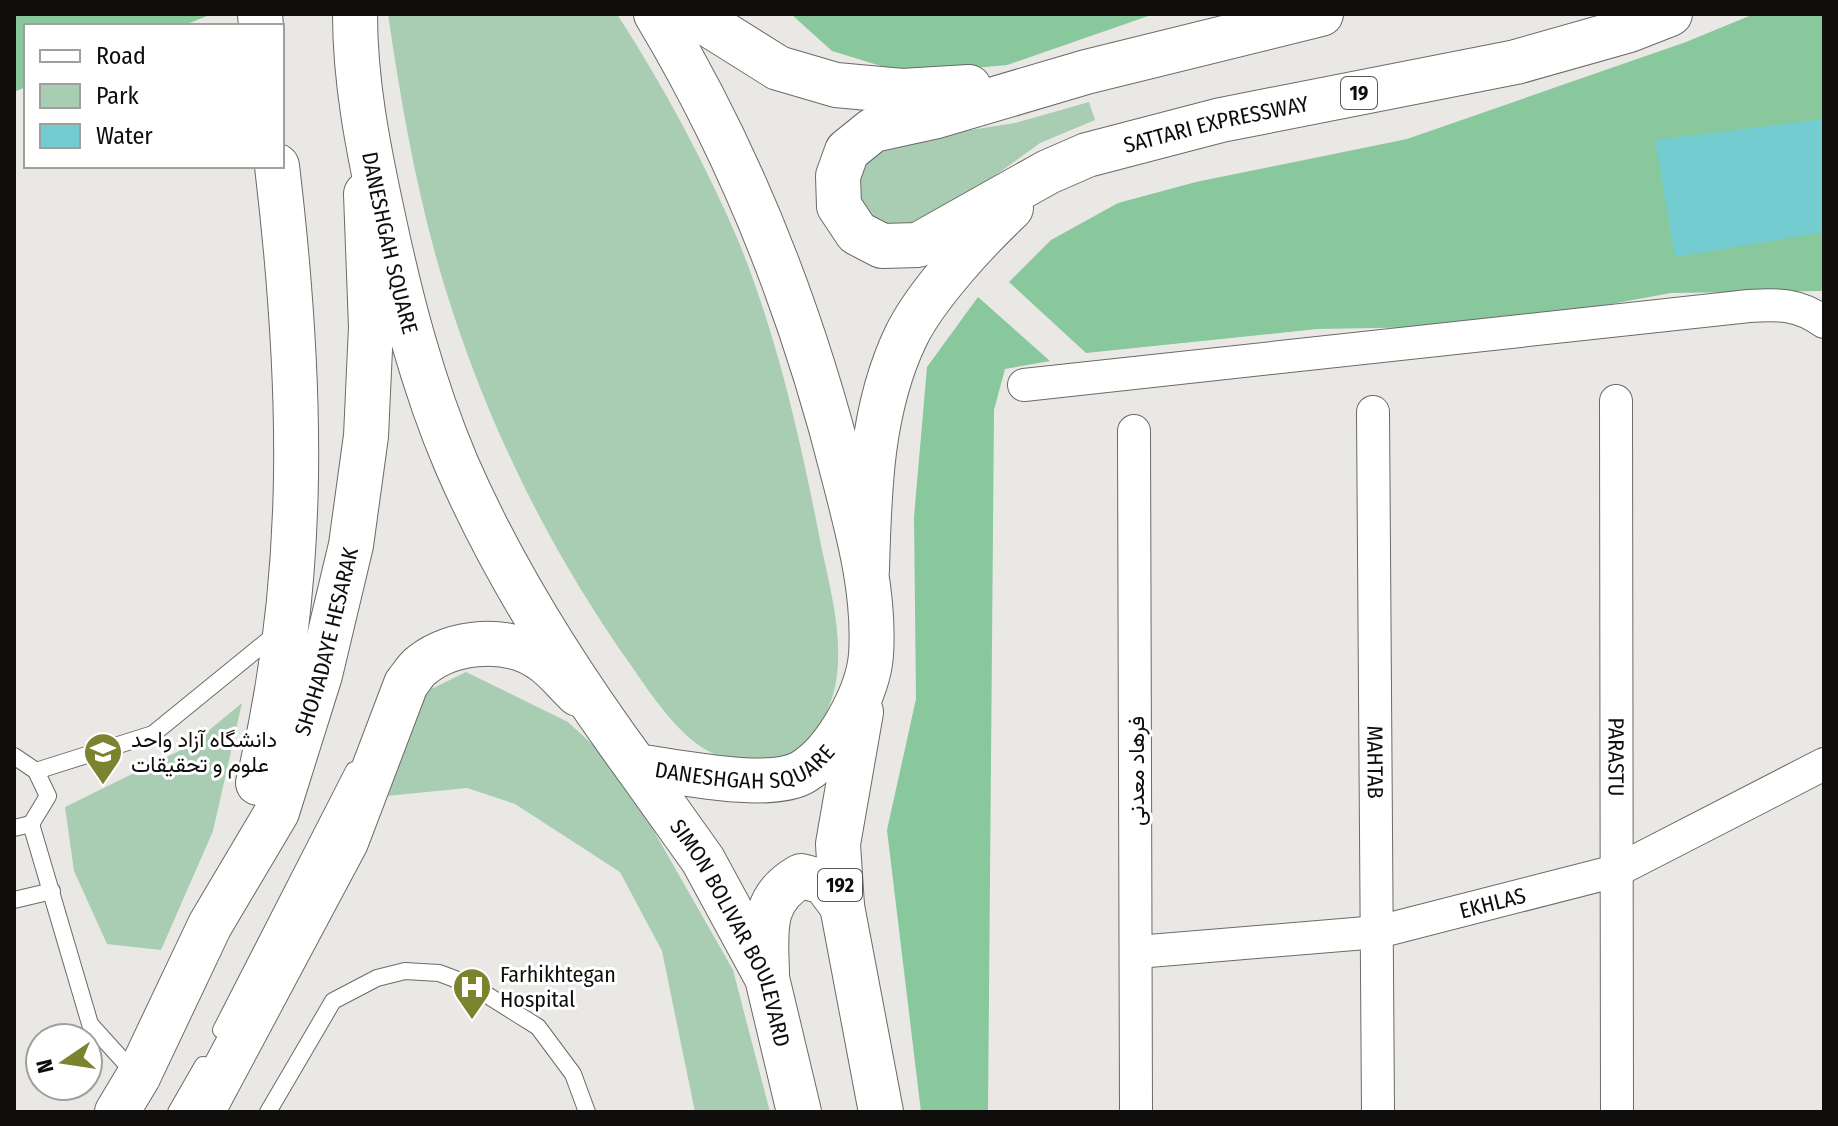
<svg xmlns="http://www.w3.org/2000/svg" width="1838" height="1126" font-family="'Fira Sans Condensed',Vazirmatn,sans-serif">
	<rect width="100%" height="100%" fill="#eae8e5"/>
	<g fill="#a8cdb3">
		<path d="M388,14H617C663,85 705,163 738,240C778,338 801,442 821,545C829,583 840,624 838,663C837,698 820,741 786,755C764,763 731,763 710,752C678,736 651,694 630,664C543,541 477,403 436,257C414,177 400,96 388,14Z"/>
		<path d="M1089,102L1095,120L1040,143L942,214L893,232L860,211L856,169L881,144L1015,123Z"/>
		<path d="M466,672L568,722L618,768L733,970L770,1112H695L662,951L620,872L515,804L467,788L376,797L417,696Z"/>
		<path d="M242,703L213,831L161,950L107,944L74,871L65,807L191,745Z"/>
	</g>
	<g fill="#89c79d">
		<path d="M14,14H207V16L182,26H26V87L14,92Z"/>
		<path d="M791,14H1154L1007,65L907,74L832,51Z"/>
		<path d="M1754,14H1824V291L1671,293L1491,326L1317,329L1086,353L1009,282L1051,240L1118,203L1196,182L1407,139L1686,42Z"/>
		<path d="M978,297L1050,361L1005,369L994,410L988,1112H921L887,830L916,699L914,517L927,367Z"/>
	</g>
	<path fill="#73cdd0" d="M1824,119V232L1675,257L1655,140Z"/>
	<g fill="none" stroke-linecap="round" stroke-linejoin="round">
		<g stroke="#6b6a67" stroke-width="18">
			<g id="lane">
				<path d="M14,756L36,771L48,796L31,824L14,828"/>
				<path d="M36,771L153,734L277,633"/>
				<path d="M31,824L90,1024L137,1076"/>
				<path d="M14,900L52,891"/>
				<path d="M221,1030L354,770"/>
				<path d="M176,1112L203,1065"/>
				<path d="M268,1112L333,1001L377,978L405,971L439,973L471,985L538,1027L573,1074L587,1112"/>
			</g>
		</g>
		<g stroke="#6b6a67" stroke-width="34">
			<g id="street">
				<path d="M1024,385L1749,306C1779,304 1799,304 1824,322"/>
				<path id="s1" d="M1616,401L1617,1112"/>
				<path id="s2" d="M1373,412L1378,1112"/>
				<path d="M1134,431L1136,1112"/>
				<path id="s3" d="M1137,952L1378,932L1616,871L1824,764"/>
			</g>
		</g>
		<g stroke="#6b6a67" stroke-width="46">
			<g id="secondary">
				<path d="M260,14L261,26"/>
				<path d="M258,783C309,576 302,377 277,166"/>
				<path id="s4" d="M117,1112L138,1077L210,925L277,812L320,675L351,545L366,436L371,327L366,194"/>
				<path d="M202,1112L346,842L406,684C411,678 416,669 422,665C453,640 509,636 541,659C555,668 566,683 578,694"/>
			</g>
		</g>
		<g stroke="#6b6a67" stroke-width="46">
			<g id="primary">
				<path id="s5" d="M355,14C355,82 368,147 382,212C400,297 422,383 456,463C501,567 569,675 636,766C676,771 770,792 803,772C836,752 868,693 871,655C875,594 859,535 844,477C803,313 743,159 656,14"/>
				<path d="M861,712L838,844L842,906L881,1112"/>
				<path id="s6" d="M636,766L703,860L767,978L799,1112"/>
				<path d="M767,973C766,931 760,899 801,876L824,882L842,906"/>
			</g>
		</g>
		<g stroke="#6b6a67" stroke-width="46">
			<g id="highway">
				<path d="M692,14L778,68L836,85L902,91L969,87"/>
				<path id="s7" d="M1321,14L1086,72L937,116L873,130L847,151L838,176L839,206L857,233L882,246L918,245L1048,172L1087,155L1221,120L1516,62L1629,30L1670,14"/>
				<path d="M867,570C869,491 871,409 906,336C926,295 977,240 1011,208"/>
			</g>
		</g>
		<use href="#lane" stroke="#fff" stroke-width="16"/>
		<use href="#street" stroke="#fff" stroke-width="32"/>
		<use href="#secondary" stroke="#fff" stroke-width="44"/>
		<use href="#primary" stroke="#fff" stroke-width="44"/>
		<use href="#highway" stroke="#fff" stroke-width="44"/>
	</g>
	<defs>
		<g id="university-pin" transform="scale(2)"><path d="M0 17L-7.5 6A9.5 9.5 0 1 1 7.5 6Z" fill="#7b832f" stroke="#fff"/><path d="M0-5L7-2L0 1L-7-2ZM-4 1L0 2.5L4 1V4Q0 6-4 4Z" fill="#fff"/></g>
		<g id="hospital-pin" transform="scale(2)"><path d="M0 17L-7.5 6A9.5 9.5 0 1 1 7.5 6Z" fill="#7b832f" stroke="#fff"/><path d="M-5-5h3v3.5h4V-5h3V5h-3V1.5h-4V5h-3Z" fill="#fff"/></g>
	</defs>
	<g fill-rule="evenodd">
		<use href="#university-pin" x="103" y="752"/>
		<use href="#hospital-pin" x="472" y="987"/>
	</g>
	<g text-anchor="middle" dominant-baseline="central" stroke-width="6" stroke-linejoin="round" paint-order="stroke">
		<g fill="#fff" stroke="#575656" stroke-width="2">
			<rect x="1341" y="77" width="36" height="32" rx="6"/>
			<rect x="818" y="869" width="44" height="32" rx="6"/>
		</g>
		<g font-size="20" font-weight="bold" fill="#0f0e0d">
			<text x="1359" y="93">19</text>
			<text x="840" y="885">192</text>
		</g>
		<g font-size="22" fill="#0f0e0d" stroke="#fff">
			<text stroke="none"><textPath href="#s7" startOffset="974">SATTARI EXPRESSWAY</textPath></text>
			<text stroke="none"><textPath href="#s5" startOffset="232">DANESHGAH SQUARE</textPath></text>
			<text stroke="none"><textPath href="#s4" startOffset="518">SHOHADAYE HESARAK</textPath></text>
			<text stroke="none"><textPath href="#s5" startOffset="928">DANESHGAH SQUARE</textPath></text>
			<text stroke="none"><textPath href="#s1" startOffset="356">PARASTU</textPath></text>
			<text stroke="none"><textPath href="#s2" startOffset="350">MAHTAB</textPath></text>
			<text transform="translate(1136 771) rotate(-90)">فرهاد معدنی</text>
			<text stroke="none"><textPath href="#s3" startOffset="360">EKHLAS</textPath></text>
			<text stroke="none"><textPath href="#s6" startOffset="194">SIMON BOLIVAR BOULEVARD</textPath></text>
		</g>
		<g font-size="22" fill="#0f0e0d" stroke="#fff" text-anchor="start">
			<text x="131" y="739">دانشگاه آزاد واحد<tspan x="131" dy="25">علوم و تحقیقات</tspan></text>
			<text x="500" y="974">Farhikhtegan<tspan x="500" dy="25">Hospital</tspan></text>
		</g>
	</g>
	<rect width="1838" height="1126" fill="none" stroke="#0f0e0d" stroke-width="32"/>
	<rect x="24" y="24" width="260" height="144" fill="#ffffff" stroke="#9f9f9e" stroke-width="2"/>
	<rect x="40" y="50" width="40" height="12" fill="#ffffff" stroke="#9f9f9e" stroke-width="2"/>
	<text x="96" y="64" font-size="24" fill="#0f0e0d">Road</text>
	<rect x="40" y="84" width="40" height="24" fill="#a8cdb3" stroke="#9f9f9e" stroke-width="2"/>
	<text x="96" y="104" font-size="24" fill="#0f0e0d">Park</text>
	<rect x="40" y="124" width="40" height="24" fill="#73cdd0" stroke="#9f9f9e" stroke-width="2"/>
	<text x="96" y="144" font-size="24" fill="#0f0e0d">Water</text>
	<g transform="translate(64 1062) rotate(257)"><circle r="38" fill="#ffffff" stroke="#9f9f9e" stroke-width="2"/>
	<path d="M0-6L14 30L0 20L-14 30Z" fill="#7b832f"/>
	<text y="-12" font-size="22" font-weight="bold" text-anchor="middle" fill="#0f0e0d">N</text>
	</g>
</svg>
